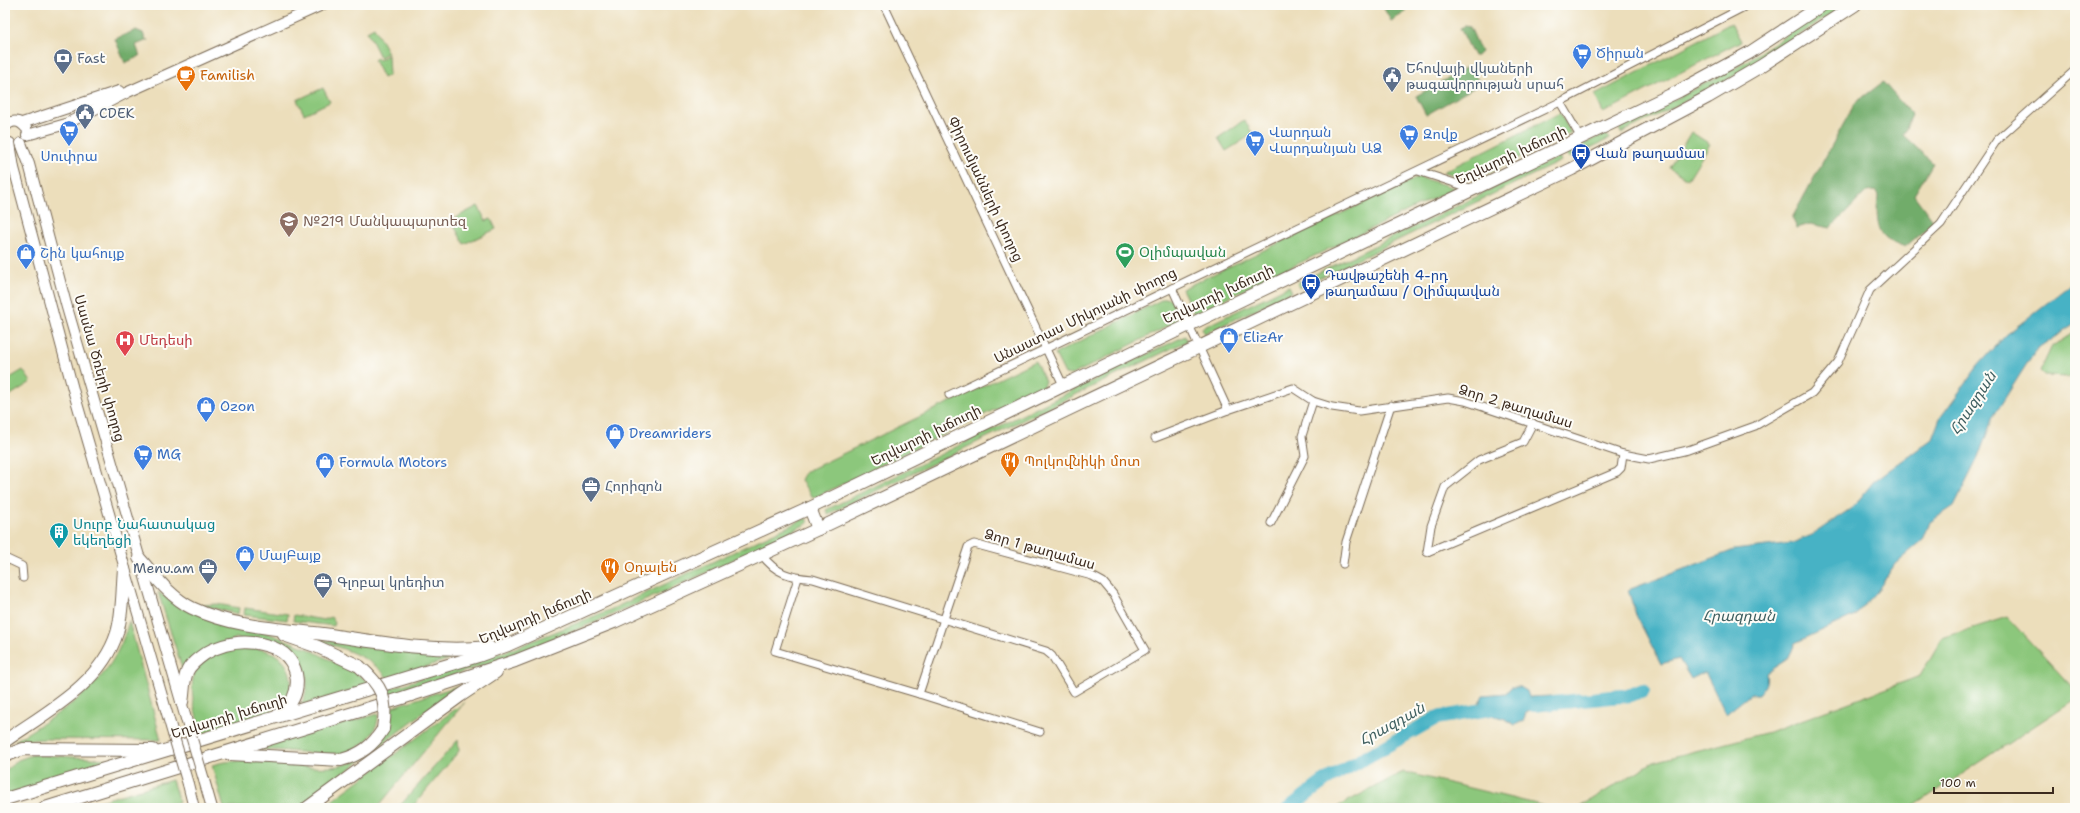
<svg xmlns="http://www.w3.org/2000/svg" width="2080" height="813" font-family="'Shantell Sans','Noto Sans Armenian',sans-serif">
	<rect width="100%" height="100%" fill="#fdfcf7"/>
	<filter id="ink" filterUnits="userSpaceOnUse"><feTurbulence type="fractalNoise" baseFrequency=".025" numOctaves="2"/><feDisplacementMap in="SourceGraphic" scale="8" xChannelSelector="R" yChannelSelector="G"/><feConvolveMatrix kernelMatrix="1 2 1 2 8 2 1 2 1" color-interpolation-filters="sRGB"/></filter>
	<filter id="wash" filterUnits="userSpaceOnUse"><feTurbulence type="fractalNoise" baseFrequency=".012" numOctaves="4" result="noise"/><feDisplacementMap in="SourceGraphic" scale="16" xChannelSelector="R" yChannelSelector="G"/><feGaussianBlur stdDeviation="0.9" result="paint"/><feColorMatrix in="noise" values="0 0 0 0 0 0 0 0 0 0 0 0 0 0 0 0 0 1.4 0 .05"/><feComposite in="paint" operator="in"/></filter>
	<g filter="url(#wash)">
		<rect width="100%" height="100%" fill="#ecdebb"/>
		<g fill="#8cc77b" stroke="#64784c">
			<path d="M1833,5H1844L1765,58L1720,84L1621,133L1619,128L1737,67Z"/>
			<path d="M1731,23L1741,41L1603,113L1595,95Z"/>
			<path d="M374,27L388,53L380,57L367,31Z"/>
			<path d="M388,55L389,75L383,78L374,60L377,58L379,60Z"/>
			<path d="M323,88L330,102L304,114L297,100Z"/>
			<path d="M1560,113L1571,133L1475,179L1443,172Z"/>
			<path d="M1244,120L1253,134L1226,151L1218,138Z"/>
			<path d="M1691,132L1710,144L1688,179L1669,168Z"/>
			<path d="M1606,133L1609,139L1569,158L1566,153Z"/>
			<path d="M1559,157L1561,161L1299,288L1297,283Z"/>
			<path d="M1418,177L1455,188L1194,314L1182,289Z"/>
			<path d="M478,206L486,221L491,219L496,229L464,244L451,220Z"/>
			<path d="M1289,286L1292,292L1204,334L1202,328Z"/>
			<path d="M1165,298L1171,299L1177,313L1176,322L1072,375L1065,374L1055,354Z"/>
			<path d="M2075,331V374L2068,377L2044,376L2040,372L2051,348Z"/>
			<path d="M1185,336L1187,341L828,514L826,510Z"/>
			<path d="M1035,361L1045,381L1043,386L816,497L811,496L801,480L805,472Z"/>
			<path d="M23,370L31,382L9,396L5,391V381Z"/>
			<path d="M806,518L808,523C672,591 534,654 388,695L386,690L510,650L612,609Z"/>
			<path d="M158,592L178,606L270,634L309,649L359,675L372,685L301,705C311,687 309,661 288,651C277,645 250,642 236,638L183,671Z"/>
			<path d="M217,604L239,608L238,614L201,605Z"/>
			<path d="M245,608L288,614L287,620L244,615Z"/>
			<path d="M294,615L324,620L331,617L335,623L334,626L293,621Z"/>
			<path d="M2007,617L2075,690V699L1911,808H1578L1653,762L1769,732L1920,676L1942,638Z"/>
			<path d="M129,621L161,740L45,739L15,741C67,707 112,686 129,621Z"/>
			<path d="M315,639L459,656L388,679C372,656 340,648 315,639Z"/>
			<path d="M246,647C256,649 268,649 276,655C296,668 296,695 277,709L202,734C186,684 183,653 246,647Z"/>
			<path d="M458,686L299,808H224L212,765C256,750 324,783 362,757C368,754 372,746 376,741C387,728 391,724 392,707Z"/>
			<path d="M465,702L377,808H322Z"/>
			<path d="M378,714C379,734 360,750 342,753C332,755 320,753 310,753C292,751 273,750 254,749Z"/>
			<path d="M458,740L459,751L414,805L408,808H398Z"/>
			<path d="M32,755H40L124,760L5,795V771L18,760Z"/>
			<path d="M1403,772L1553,808H1335Z"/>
			<path d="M172,780L179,802L160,808H76Z"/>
		</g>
		<g fill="#71ac6b" stroke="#566b44">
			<path d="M1387,5H1402L1406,12L1391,21L1383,7Z"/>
			<path d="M1465,26L1470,27L1481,52L1477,56H1474L1460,28Z"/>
			<path d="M136,30L143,33L145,39L148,40L136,45L140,56L125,63L115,39Z"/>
			<path d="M1470,66L1480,84L1426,115L1416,96Z"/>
			<path d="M1883,82L1912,115L1903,135L1933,163L1914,195L1934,222L1905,247C1899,244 1889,242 1885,238C1875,228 1877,207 1878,196L1875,191L1866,192L1831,228L1810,224L1797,228L1792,218L1855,103Z"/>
		</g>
		<g fill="#47b2c5" stroke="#416e72">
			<path d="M2075,281V324L2035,351L1993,417L1978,458L1954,506L1930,522L1923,540L1895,564L1876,593L1855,615L1795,643L1789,658L1766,673C1768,682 1765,687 1759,694H1751L1726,714L1705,672L1691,679L1679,659L1661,664L1636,615L1628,590L1734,550L1792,543L1812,535L1853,507L1874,481L1932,439L1940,418L1978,366L2006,335Z"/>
			<path d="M1511,687H1520L1527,691L1529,697L1551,696L1554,703L1553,710H1530L1526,713L1523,721L1515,725L1505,719L1476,710L1483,695L1506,693Z"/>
		</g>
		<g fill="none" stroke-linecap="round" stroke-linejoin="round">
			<g stroke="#47b2c5" stroke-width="14">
				<path d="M1534,705L1631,695L1643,690"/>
				<path d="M1289,808L1326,780L1436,718L1496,708"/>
			</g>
		</g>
	</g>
	<g filter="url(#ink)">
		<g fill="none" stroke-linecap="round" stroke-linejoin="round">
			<g stroke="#796955" stroke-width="9">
				<g id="street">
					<path d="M884,5L1063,385"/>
					<path d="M1560,102L1581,138"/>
					<path d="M1418,171L1473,189"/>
					<path d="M1172,288L1228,410L1293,388L1313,401L1332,407L1359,411L1448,398L1465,401L1623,454L1649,459L1688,450L1755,426L1812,393L1838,362L1870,290L1941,224L1997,140L2075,70"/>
					<path d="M949,395L1560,102L1748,5"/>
					<path d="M1155,438L1228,410"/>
					<path d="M1271,523L1305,456L1302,436L1313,401"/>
					<path d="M1427,552L1617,472L1621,468L1623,454"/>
					<path d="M1427,552L1431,526L1445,487L1479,460L1523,442L1533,423"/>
					<path d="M762,555C776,574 790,577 813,579L1046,651L1052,656L1074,692L1145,650L1113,594L1103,582L1092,576L974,544L968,547L919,694L1040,732"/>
					<path d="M5,558L22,566L23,578"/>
					<path d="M1343,564L1346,542L1391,405"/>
					<path d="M798,578L775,651L919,694"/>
				</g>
			</g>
			<g stroke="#796955" stroke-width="12">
				<g id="secondary">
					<path d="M22,123L119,91"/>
					<path d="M5,127C11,119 20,120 26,128"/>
					<path d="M27,135L66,124L128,92L322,5"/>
					<path d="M10,143L14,168L74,393L173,734"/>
					<path d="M21,143L29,164L66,304L189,729"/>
					<path d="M204,780L212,808"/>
					<path d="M188,784L194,808"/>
				</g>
			</g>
			<g stroke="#796955" stroke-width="14">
				<g id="primary">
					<path d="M810,508L818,529"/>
					<path d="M139,558C155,576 170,597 192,608C232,627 279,629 323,634C377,642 434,653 489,647"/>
					<path d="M284,635L318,647L359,666"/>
					<path d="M182,702C184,693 183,681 187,672C190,664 199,658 206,653C227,641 251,639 274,648C302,659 305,698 279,714"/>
					<path d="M5,741C46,712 101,684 117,633C123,613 122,590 124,569"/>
					<path d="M230,754L341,760C360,755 373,746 383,729"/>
					<path d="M5,756L23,749L153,750"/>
					<path d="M5,799L478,656L508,645L810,508L1218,311L1679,91L1749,53L1822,5"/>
					<path d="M45,808L402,698L515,661L614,622L818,529L1572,169L1708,97L1761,66L1855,5"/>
					<path d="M307,808L460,696L496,672"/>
				</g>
			</g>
			<use href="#street" stroke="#fff" stroke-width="7"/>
			<use href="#secondary" stroke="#fff" stroke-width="10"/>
			<use href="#primary" stroke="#fff" stroke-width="12"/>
			<g stroke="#796955" stroke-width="12" stroke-linecap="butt">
				<g id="secondary-bridge">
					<path d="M189,729L204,780"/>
					<path d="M173,734L188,784"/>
				</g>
			</g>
			<g stroke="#796955" stroke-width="14" stroke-linecap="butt">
				<path id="primary-bridge" d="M359,666C382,686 388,698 383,729"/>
			</g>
			<use href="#secondary-bridge" stroke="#fff" stroke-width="10"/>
			<use href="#primary-bridge" stroke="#fff" stroke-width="12"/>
		</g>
	</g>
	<defs>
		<g id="supermarket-pin" transform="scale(1)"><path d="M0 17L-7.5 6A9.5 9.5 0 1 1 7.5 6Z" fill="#3f7fe0" stroke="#fdfcf7"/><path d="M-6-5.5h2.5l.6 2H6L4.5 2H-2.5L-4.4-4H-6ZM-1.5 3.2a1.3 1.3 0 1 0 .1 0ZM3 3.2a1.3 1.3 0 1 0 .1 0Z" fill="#fff"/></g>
		<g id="bank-pin" transform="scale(1)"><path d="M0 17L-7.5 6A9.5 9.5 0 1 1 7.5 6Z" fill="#5c6f8a" stroke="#fdfcf7"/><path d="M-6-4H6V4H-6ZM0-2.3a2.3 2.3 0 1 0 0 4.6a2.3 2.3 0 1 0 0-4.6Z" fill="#fff"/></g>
		<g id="cafe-pin" transform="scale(1)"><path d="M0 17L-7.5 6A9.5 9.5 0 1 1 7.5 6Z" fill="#e8710a" stroke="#fdfcf7"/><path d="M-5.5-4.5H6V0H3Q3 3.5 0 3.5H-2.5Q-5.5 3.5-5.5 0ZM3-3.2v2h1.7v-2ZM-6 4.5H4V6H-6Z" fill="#fff"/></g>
		<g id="civic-pin" transform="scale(1)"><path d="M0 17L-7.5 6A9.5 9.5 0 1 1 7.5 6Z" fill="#5c6f8a" stroke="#fdfcf7"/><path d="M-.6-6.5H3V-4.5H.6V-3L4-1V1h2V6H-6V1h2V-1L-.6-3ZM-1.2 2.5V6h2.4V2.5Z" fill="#fff"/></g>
		<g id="bus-pin" transform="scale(1)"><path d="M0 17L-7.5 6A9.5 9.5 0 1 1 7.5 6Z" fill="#1a4fb4" stroke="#fdfcf7"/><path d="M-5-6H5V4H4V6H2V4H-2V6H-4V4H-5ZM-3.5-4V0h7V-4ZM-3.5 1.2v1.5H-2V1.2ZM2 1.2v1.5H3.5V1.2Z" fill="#fff"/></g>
		<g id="school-pin" transform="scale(1)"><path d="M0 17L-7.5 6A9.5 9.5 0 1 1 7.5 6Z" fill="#8d6e63" stroke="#fdfcf7"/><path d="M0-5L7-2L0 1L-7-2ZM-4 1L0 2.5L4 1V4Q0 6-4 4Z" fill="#fff"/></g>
		<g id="stadium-pin" transform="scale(1)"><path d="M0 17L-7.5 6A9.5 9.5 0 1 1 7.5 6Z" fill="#2e9e5b" stroke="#fdfcf7"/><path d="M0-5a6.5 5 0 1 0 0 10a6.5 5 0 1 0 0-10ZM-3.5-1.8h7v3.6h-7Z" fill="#fff"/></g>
		<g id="shop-pin" transform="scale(1)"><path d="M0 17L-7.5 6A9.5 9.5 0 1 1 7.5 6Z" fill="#3f7fe0" stroke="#fdfcf7"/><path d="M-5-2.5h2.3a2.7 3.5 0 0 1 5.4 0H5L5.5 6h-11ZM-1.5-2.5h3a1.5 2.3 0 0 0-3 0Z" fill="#fff"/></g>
		<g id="hospital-pin" transform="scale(1)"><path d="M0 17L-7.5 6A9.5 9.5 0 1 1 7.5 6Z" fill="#e0444e" stroke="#fdfcf7"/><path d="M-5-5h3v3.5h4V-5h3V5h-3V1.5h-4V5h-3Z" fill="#fff"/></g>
		<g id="restaurant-pin" transform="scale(1)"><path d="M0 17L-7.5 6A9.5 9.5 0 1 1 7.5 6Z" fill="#e8710a" stroke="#fdfcf7"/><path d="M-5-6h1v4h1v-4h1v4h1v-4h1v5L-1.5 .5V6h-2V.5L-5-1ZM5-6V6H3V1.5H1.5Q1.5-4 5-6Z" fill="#fff"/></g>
		<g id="office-pin" transform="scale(1)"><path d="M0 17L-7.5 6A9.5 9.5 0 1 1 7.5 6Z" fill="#5c6f8a" stroke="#fdfcf7"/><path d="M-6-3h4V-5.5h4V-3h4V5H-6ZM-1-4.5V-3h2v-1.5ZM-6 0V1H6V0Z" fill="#fff"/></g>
		<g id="building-pin" transform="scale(1)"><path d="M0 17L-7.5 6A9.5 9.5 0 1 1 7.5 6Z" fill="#0f9aa8" stroke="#fdfcf7"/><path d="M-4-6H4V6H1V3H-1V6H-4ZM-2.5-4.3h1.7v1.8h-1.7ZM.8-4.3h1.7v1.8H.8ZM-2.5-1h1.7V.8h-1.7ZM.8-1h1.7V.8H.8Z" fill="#fff"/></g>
	</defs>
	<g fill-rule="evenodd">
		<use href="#supermarket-pin" x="1582" y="53"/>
		<use href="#bank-pin" x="63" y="58"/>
		<use href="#cafe-pin" x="186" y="75"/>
		<use href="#civic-pin" x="1392" y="76"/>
		<use href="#civic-pin" x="85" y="113"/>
		<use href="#supermarket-pin" x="69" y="130"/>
		<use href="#supermarket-pin" x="1409" y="134"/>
		<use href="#supermarket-pin" x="1255" y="140"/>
		<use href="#bus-pin" x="1581" y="153"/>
		<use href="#school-pin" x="289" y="221"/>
		<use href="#stadium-pin" x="1125" y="252"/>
		<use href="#shop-pin" x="26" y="253"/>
		<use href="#bus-pin" x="1311" y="283"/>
		<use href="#shop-pin" x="1229" y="337"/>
		<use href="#hospital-pin" x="125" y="340"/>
		<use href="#shop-pin" x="206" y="406"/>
		<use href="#shop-pin" x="615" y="433"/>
		<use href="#supermarket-pin" x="143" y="454"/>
		<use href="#restaurant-pin" x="1010" y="461"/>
		<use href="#shop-pin" x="325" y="462"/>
		<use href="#office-pin" x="591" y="486"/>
		<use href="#building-pin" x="59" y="532"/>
		<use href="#shop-pin" x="245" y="555"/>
		<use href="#restaurant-pin" x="610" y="567"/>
		<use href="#office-pin" x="208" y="568"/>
		<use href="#office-pin" x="323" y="582"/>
	</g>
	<g text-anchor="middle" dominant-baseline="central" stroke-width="4" stroke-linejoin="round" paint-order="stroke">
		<g font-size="14" fill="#366cbe" stroke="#fdfcf7" text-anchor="start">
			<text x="1596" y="53">Ծիրան</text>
			<text x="1269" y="132">Վարդան<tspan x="1269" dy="16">Վարդանյան ԱՁ</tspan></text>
			<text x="1423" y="134">Զովք</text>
			<text x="69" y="156" text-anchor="middle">Սուփրա</text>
			<text x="40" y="253">Շին կահույք</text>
			<text x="1243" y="337">ElizAr</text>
			<text x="220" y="406">Ozon</text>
			<text x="629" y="433">Dreamriders</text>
			<text x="157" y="454">MG</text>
			<text x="339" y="462">Formula Motors</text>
			<text x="259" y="555">ՄայԲայք</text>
		</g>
		<g font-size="14" fill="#4e5e75" stroke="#fdfcf7" text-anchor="start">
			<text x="77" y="58">Fast</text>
			<text x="1406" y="68">Եհովայի վկաների<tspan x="1406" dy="16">թագավորության սրահ</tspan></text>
			<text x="99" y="113">CDEK</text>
			<text x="605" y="486">Հորիզոն</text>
			<text x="194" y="568" text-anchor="end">Menu.am</text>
			<text x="337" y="582">Գլոբալ կրեդիտ</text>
		</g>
		<g font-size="14" fill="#c56008" stroke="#fdfcf7" text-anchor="start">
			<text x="200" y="75">Familish</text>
			<text x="1024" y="461">Պոլկովնիկի մոտ</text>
			<text x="624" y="567">Օդալեն</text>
		</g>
		<g font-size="14" fill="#164399" stroke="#fdfcf7" text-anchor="start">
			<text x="1595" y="153">Վան թաղամաս</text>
			<text x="1325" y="275">Դավթաշենի 4-րդ<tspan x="1325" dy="16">թաղամաս / Օլիմպավան</tspan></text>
		</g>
		<g font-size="14" fill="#3b2a1e" stroke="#fdfcf7">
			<text transform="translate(1511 155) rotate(-25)">Եղվարդի խճուղի</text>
			<text transform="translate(986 189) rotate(65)">Փիրումյանների փողոց</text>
			<text transform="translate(1218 294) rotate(-25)">Եղվարդի խճուղի</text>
			<text transform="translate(1085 315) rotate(-26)">Անաստաս Միկոյանի փողոց</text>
			<text transform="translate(100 368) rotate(74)">Սասնա Ծռերի փողոց</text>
			<text transform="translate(1516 406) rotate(17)">Ձոր 2 թաղամաս</text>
			<text transform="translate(926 435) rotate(-26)">Եղվարդի խճուղի</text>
			<text transform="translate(1040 549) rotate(16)">Ձոր 1 թաղամաս</text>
			<text transform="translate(535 616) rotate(-23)">Եղվարդի խճուղի</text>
			<text transform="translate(229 716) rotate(-17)">Եղվարդի խճուղի</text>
		</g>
		<g font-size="14" fill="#785e54" stroke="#fdfcf7" text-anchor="start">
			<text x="303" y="221">№219 Մանկապարտեզ</text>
		</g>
		<g font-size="14" fill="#27864d" stroke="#fdfcf7" text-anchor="start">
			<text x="1139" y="252">Օլիմպավան</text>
		</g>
		<g font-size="14" fill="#be3a42" stroke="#fdfcf7" text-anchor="start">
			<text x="139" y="340">Մեդեսի</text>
		</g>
		<g font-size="14" fill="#0d838f" stroke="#fdfcf7" text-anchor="start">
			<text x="73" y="524">Սուրբ Նահատակաց<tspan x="73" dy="16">եկեղեցի</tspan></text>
		</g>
		<g font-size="15" font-style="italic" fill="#406061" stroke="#fdfcf7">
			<text transform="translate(1973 403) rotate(-57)">Հրազդան</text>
			<text x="1739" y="616">Հրազդան</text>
			<text transform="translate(1392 724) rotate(-29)">Հրազդան</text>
		</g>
	</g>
	<rect width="2080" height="813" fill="none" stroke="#fdfcf7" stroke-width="20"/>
	<path d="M1934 787v6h119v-6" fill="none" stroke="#3b2a1e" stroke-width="2"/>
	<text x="1940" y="787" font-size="12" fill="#3b2a1e" stroke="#fdfcf7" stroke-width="3" paint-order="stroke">100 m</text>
</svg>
